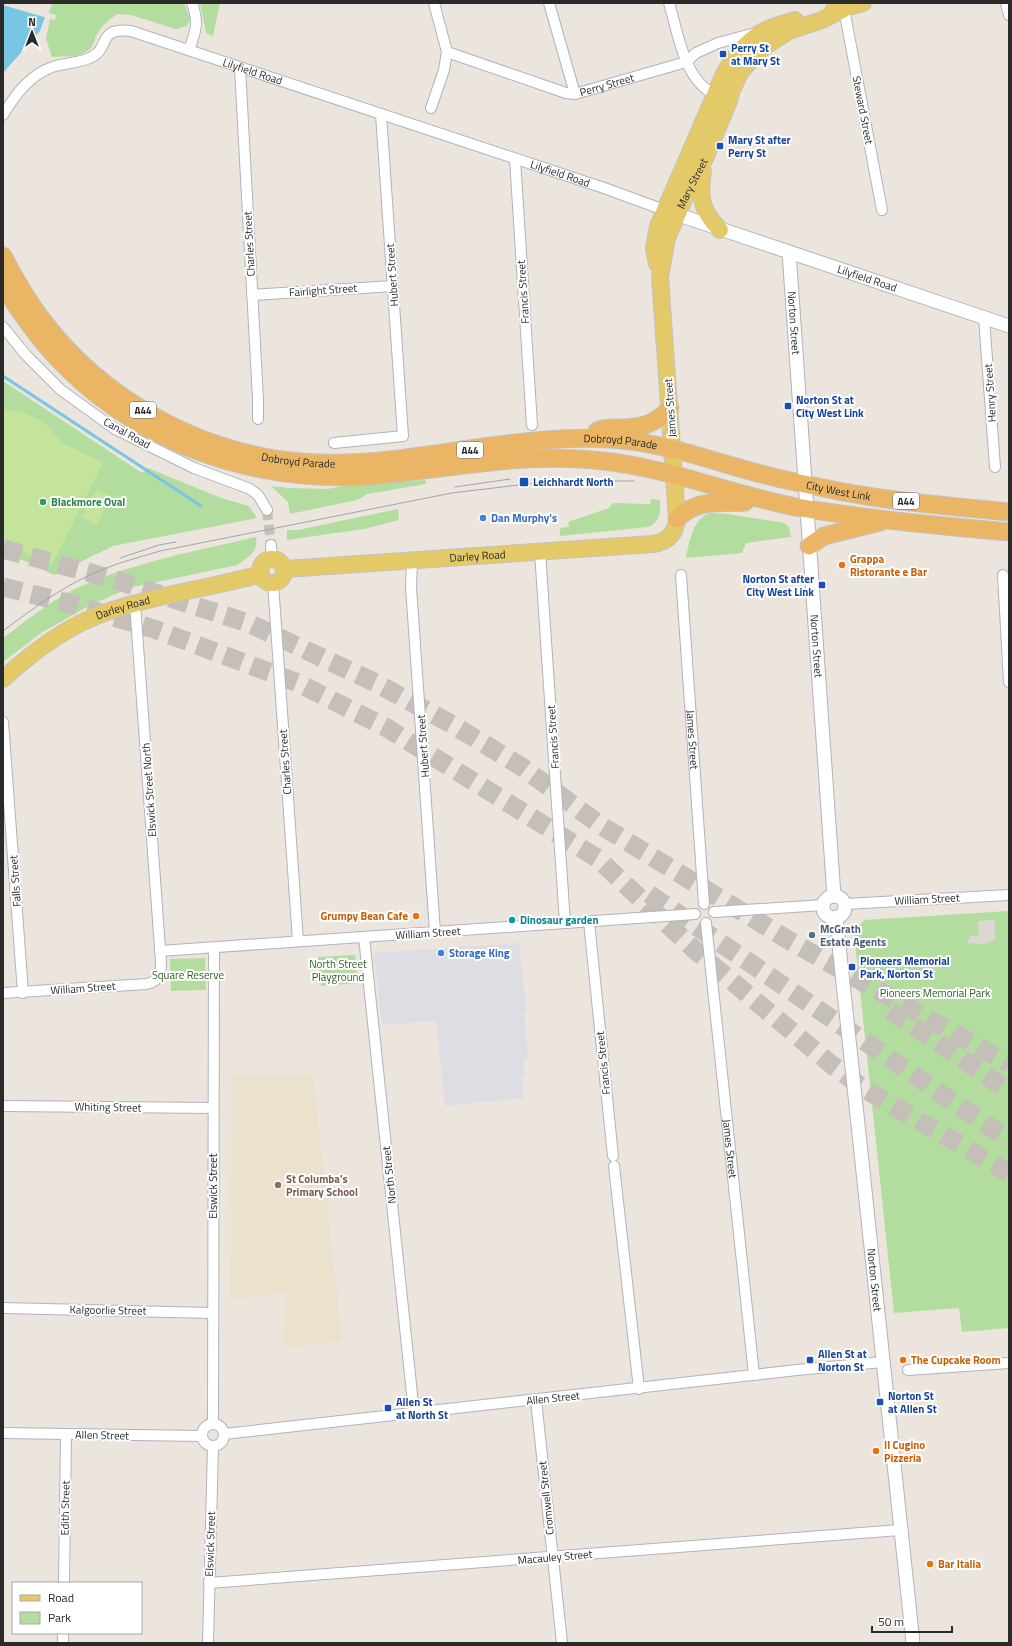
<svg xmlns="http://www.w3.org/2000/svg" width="1012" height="1646" font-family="'Titillium Web',sans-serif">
	<rect width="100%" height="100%" fill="#ebe5dd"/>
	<path fill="#dfdde4" d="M519,943L527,1012L524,1013L528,1059H523L525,1075H521L524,1098L445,1106L436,1021L382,1025L374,953Z"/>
	<path fill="#ebe2ce" d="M313,1074L342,1341L284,1348L285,1293L230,1299L233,1076Z"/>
	<g fill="#b3dd9e">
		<path d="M17,3H184L190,19L187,26L176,29L131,15L117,14C109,20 102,25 97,34C94,39 94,46 89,50C79,58 63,56 52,57L46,39L50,19L55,20L56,15Z"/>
		<path d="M200,3H220L213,36L206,33Z"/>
		<path d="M3,381L142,473L148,468L221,498L249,506L257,518L113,546L54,575L3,551Z"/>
		<path d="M425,480L426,484L367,494L357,500L290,514L288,502L271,486L289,488L327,489L350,485Z"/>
		<path d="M651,499L660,500C660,511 661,522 648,527L560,536V528L569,527L568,522L609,508L613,503L650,504Z"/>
		<path d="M398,509L399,520L364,529L287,540V530H298Z"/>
		<path d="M710,513L728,514L784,523L789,527L791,537L746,543L742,553L686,558C689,543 693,518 710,513Z"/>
		<path d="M256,537C259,552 248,558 237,565L129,588L85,608L41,633L3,662V638C26,621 53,599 79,587C135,562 196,551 256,537Z"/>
		<path d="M1009,911V1328L962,1332L959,1308L894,1313L854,933L864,920Z"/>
		<path d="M355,955L358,983L321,986L318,957Z"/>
		<path d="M205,958L206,990L171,991L170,959Z"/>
	</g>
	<g fill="#c4e39b">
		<path d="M3,409L20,411L40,420L48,426L61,442L103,463L52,565L7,543H3Z"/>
		<path d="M96,489L111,496L97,525L82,517Z"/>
	</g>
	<path fill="#dbd8d4" d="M993,920H995V938L994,940L985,944L967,943L970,936L979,935L978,921Z"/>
	<path fill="#79c6e4" d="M3,3H50L40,31L3,73Z"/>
	<path fill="#ebe5dd" d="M3,3H52L47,18L3,5Z"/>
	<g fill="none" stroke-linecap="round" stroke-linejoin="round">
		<path stroke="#79c6e4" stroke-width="3" d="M3,376L201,506"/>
		<path stroke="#c4c0b9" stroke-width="10" stroke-dasharray="10 5" stroke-linecap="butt" d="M267,510L271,545"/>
		<g stroke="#c4c0b9" stroke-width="19" stroke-dasharray="19 10" stroke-linecap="butt">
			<path d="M3,549L109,578L248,623L376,683L453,725L522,767L600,825L790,941L1009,1064"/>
			<path d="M3,587L64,602L154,629L298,683L387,728L597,858L697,952L832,1065L866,1090L1009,1173"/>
			<path d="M649,894L1009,1140"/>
			<path d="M890,1010L1009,1091"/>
		</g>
		<g stroke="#b1b3bc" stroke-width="12">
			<g id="minor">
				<path d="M549,3L575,94"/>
				<path d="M669,3C679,36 684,84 720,97"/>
				<path d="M1006,3L1009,15"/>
				<path d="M844,9L882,210"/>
				<path d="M189,50C196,31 199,23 192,3"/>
				<path id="s1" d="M447,52L566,93L575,94L686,62L696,53L718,43L755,33"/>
				<path d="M240,68L258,399V419"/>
				<path d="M431,108L444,70L447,52L434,3"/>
				<path id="s2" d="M3,115C16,93 33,71 59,65C70,63 82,62 92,57C110,48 97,27 131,31L607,189L664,210"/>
				<path d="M515,159L532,425"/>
				<path d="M252,295L393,286"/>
				<path d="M984,318L995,467"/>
				<path d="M3,327L26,355L61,390L115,429L194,468L250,489L258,495L267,510"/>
				<path d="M334,443L403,436L381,114"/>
				<path d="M271,545L272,559"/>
				<path d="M540,552L565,923"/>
				<path d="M412,561L411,587L435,932"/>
				<path id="s3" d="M681,575L704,904"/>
				<path d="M1003,575L1009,682"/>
				<path d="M273,583L298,941"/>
				<path d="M3,722L23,993"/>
				<path d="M845,904L1009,895"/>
				<path d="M714,912L824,905"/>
				<path d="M589,922L613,1156"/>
				<path id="s4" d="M706,923L754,1375"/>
				<path d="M364,937L414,1413"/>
				<path d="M160,951L695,914"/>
				<path d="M3,993L147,984C159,981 161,974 161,962L135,604"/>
				<path d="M3,1106L213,1108"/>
				<path d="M614,1166L639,1389"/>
				<path d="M3,1308L212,1313"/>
				<path d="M908,1370L1009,1363"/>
				<path d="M536,1400L562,1643"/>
				<path d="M213,1423L214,948"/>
				<circle cx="213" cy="1435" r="11"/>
				<path d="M3,1433L202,1436"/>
				<path d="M224,1434L797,1370L883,1362"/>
				<path d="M64,1583L66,1434"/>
				<path d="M209,1583L900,1530"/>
				<path d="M63,1643V1633"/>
				<path d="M208,1643L213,1446"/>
			</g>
		</g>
		<g stroke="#b1b3bc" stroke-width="15">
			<g id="tertiary">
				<path id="s5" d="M670,212L1009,326"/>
				<path id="s6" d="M789,252L834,896"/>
				<circle cx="834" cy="907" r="11"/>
				<path id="s7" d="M836,917L913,1643"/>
			</g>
		</g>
		<g stroke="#c3c3c3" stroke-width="18">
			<g id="primary">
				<path d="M833,11L863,3"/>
				<path d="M703,171C699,198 701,210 720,230"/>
				<path d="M657,264L654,248L658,226L724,74C733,58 746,42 762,32C772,26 784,23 795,20"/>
				<circle cx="272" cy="571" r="12"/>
				<path id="s8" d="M285,569L653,544C668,542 676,533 677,519L660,277L667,238L686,195L706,156L729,101L731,92L741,71L764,47L789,31L822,20L844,9"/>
				<path id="s9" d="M3,679C34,651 69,624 110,611C159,594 211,588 261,574"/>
			</g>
		</g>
		<g stroke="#c3c3c3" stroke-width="19">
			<g id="trunk">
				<path id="s10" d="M3,256C14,277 26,298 40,317C102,400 200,454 302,462C332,465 361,463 390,460C468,451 553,431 631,441C684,448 734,469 786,480C813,486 840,492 867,496C914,504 962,507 1009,512"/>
				<path d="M3,285C21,314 41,343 66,367C145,446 258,483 369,476C447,470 524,451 602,461C663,467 723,491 782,504C801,509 822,511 841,514C897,522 953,527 1009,532"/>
				<path d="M597,431C603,428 609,428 615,428C639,428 654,426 670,408"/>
				<path d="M677,519C698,498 718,504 745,502"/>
				<path d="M809,546L824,536L880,522"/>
			</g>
		</g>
		<use href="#minor" stroke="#fff" stroke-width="10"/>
		<use href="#tertiary" stroke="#fff" stroke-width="13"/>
		<use href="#primary" stroke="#e4c969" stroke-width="16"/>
		<use href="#trunk" stroke="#eab666" stroke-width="17"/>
		<g stroke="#a0a3b3" stroke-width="1">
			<path d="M455,487L510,479"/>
			<path d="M120,558L159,545L176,542"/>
			<path d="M3,631C31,610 59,589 90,575C113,564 137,558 160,551L452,493L535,483L579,481H634"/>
		</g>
	</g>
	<g fill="#1a4fb4" stroke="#fff" stroke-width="1.5">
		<rect x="719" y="50" width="8" height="8" rx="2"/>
		<rect x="716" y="142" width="8" height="8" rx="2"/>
		<rect x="784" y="402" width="8" height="8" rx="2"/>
		<rect x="519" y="477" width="10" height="10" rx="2"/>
		<rect x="818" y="581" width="8" height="8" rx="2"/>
		<rect x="848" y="963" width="8" height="8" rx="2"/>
		<rect x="806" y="1356" width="8" height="8" rx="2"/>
		<rect x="876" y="1398" width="8" height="8" rx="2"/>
		<rect x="384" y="1404" width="8" height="8" rx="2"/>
	</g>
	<circle fill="#2e9e5b" stroke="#fff" stroke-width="1.5" cx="43" cy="502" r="4"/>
	<g fill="#3f7fe0" stroke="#fff" stroke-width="1.5">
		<circle cx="483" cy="518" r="4"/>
		<circle cx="441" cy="953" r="4"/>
	</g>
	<g fill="#e8710a" stroke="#fff" stroke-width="1.5">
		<circle cx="842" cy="565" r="4"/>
		<circle cx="416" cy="916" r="4"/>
		<circle cx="903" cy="1360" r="4"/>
		<circle cx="876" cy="1451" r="4"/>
		<circle cx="930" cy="1564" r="4"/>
	</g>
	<circle fill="#0f9aa8" stroke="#fff" stroke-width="1.5" cx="512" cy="920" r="4"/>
	<circle fill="#5c6f8a" stroke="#fff" stroke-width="1.5" cx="812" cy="935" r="4"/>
	<circle fill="#8d6e63" stroke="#fff" stroke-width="1.5" cx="278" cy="1185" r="4"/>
	<g text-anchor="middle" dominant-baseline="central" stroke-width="4" stroke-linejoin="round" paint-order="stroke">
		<g fill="#fff" stroke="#6a6a6a" stroke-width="1">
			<rect x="130" y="402" width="26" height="16" rx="3"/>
			<rect x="457" y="442" width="26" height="16" rx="3"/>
			<rect x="893" y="493" width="26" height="16" rx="3"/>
		</g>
		<g font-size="10" font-weight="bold" fill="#2a2a2a">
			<text x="143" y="410">A44</text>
			<text x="470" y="450">A44</text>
			<text x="906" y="501">A44</text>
		</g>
		<g font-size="11" font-weight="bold" fill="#164399" stroke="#fff" text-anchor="start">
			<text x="731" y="48">Perry St<tspan x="731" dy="13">at Mary St</tspan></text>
			<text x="728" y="140">Mary St after<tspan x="728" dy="13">Perry St</tspan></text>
			<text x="796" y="400">Norton St at<tspan x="796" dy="13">City West Link</tspan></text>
			<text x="533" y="482">Leichhardt North</text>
			<text x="814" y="579" text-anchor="end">Norton St after<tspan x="814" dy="13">City West Link</tspan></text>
			<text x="860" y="961">Pioneers Memorial<tspan x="860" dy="13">Park, Norton St</tspan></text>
			<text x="818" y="1354">Allen St at<tspan x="818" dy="13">Norton St</tspan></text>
			<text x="888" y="1396">Norton St<tspan x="888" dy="13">at Allen St</tspan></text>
			<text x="396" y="1402">Allen St<tspan x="396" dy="13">at North St</tspan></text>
		</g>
		<g font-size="11" fill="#2a2a2a" stroke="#fff">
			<text stroke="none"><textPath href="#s2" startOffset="291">Lilyfield Road</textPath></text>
			<text stroke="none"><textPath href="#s1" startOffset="168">Perry Street</textPath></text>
			<text transform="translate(863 110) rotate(79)">Steward Street</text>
			<text stroke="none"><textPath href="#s2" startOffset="615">Lilyfield Road</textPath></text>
			<text stroke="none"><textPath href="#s8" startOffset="749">Mary Street</textPath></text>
			<text transform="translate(249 244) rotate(-93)">Charles Street</text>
			<text transform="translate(392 275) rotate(-94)">Hubert Street</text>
			<text stroke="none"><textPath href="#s5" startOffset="208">Lilyfield Road</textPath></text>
			<text transform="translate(323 290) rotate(-4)">Fairlight Street</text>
			<text transform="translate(523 292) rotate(-94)">Francis Street</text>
			<text stroke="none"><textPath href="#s6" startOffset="71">Norton Street</textPath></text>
			<text transform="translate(990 393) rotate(-94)">Henry Street</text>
			<text transform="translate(670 408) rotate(-94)">James Street</text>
			<text transform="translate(127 433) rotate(29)">Canal Road</text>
			<text stroke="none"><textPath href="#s10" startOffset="700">Dobroyd Parade</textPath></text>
			<text stroke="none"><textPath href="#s10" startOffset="376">Dobroyd Parade</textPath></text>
			<text stroke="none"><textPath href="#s10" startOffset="924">City West Link</textPath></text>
			<text stroke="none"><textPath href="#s8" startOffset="193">Darley Road</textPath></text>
			<text stroke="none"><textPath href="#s9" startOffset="141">Darley Road</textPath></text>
			<text stroke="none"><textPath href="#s6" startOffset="395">Norton Street</textPath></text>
			<text transform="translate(553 737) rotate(-94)">Francis Street</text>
			<text stroke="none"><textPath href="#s3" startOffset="165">James Street</textPath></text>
			<text transform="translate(423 746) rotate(-94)">Hubert Street</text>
			<text transform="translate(285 762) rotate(-94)">Charles Street</text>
			<text transform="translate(149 790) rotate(-94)">Elswick Street North</text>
			<text transform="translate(15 881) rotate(-94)">Falls Street</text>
			<text transform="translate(927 899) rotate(-3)">William Street</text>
			<text transform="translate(428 933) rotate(-4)">William Street</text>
			<text transform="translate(83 988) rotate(-4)">William Street</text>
			<text transform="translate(603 1063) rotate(-96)">Francis Street</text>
			<text transform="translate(108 1107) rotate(1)">Whiting Street</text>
			<text stroke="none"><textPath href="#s4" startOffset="227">James Street</textPath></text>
			<text transform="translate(389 1175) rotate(-96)">North Street</text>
			<text transform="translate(213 1186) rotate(-90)">Elswick Street</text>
			<text stroke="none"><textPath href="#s7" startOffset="365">Norton Street</textPath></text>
			<text transform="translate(108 1310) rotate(1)">Kalgoorlie Street</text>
			<text transform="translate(553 1398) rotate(-6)">Allen Street</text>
			<text transform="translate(102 1435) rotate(1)">Allen Street</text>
			<text transform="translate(546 1498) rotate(-96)">Cromwell Street</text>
			<text transform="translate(65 1508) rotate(-89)">Edith Street</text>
			<text transform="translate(210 1544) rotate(-88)">Elswick Street</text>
			<text transform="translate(555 1557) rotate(-5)">Macauley Street</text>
		</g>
		<g font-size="11" font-weight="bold" fill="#27864d" stroke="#fff" text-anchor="start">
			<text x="51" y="502">Blackmore Oval</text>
		</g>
		<g font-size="11" font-weight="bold" fill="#366cbe" stroke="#fff" text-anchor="start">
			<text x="491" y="518">Dan Murphy's</text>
			<text x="449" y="953">Storage King</text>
		</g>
		<g font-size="11" font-weight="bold" fill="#c56008" stroke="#fff" text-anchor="start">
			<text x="850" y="559">Grappa<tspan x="850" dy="13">Ristorante e Bar</tspan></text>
			<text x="408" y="916" text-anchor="end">Grumpy Bean Cafe</text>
			<text x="911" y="1360">The Cupcake Room</text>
			<text x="884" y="1445">Il Cugino<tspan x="884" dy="13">Pizzeria</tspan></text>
			<text x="938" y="1564">Bar Italia</text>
		</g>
		<g font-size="11" font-weight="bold" fill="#0d838f" stroke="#fff" text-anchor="start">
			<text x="520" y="920">Dinosaur garden</text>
		</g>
		<g font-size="11" font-weight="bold" fill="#4e5e75" stroke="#fff" text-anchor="start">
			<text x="820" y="929">McGrath<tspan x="820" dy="13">Estate Agents</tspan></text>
		</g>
		<g font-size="11" fill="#2d6120" stroke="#fff">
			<text x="338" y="964">North Street<tspan x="338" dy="13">Playground</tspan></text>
			<text x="188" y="975">Square Reserve</text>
			<text x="935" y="993">Pioneers Memorial Park</text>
		</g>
		<g font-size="11" font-weight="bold" fill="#785e54" stroke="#fff" text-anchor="start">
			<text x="286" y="1179">St Columba's<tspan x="286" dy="13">Primary School</tspan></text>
		</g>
	</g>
	<rect width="1012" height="1646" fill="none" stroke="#2a2a2a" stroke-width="8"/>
	<rect x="12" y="1582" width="130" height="52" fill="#ffffff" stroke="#aaaaaa"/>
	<rect x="20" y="1595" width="20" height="6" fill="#e4c969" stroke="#aaaaaa"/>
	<text x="48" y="1602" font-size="12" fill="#2a2a2a">Road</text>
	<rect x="20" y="1612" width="20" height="12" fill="#b3dd9e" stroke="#aaaaaa"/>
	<text x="48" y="1622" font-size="12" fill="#2a2a2a">Park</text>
	<g transform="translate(32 32)" stroke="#ffffff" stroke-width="3" paint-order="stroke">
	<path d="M0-3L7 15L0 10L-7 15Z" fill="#2a2a2a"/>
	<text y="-6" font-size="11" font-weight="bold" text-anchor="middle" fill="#2a2a2a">N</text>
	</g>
	<path d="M872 1626v6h80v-6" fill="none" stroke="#2a2a2a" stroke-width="2"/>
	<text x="878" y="1626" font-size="12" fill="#2a2a2a" stroke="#ffffff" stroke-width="3" paint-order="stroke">50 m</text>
</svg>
